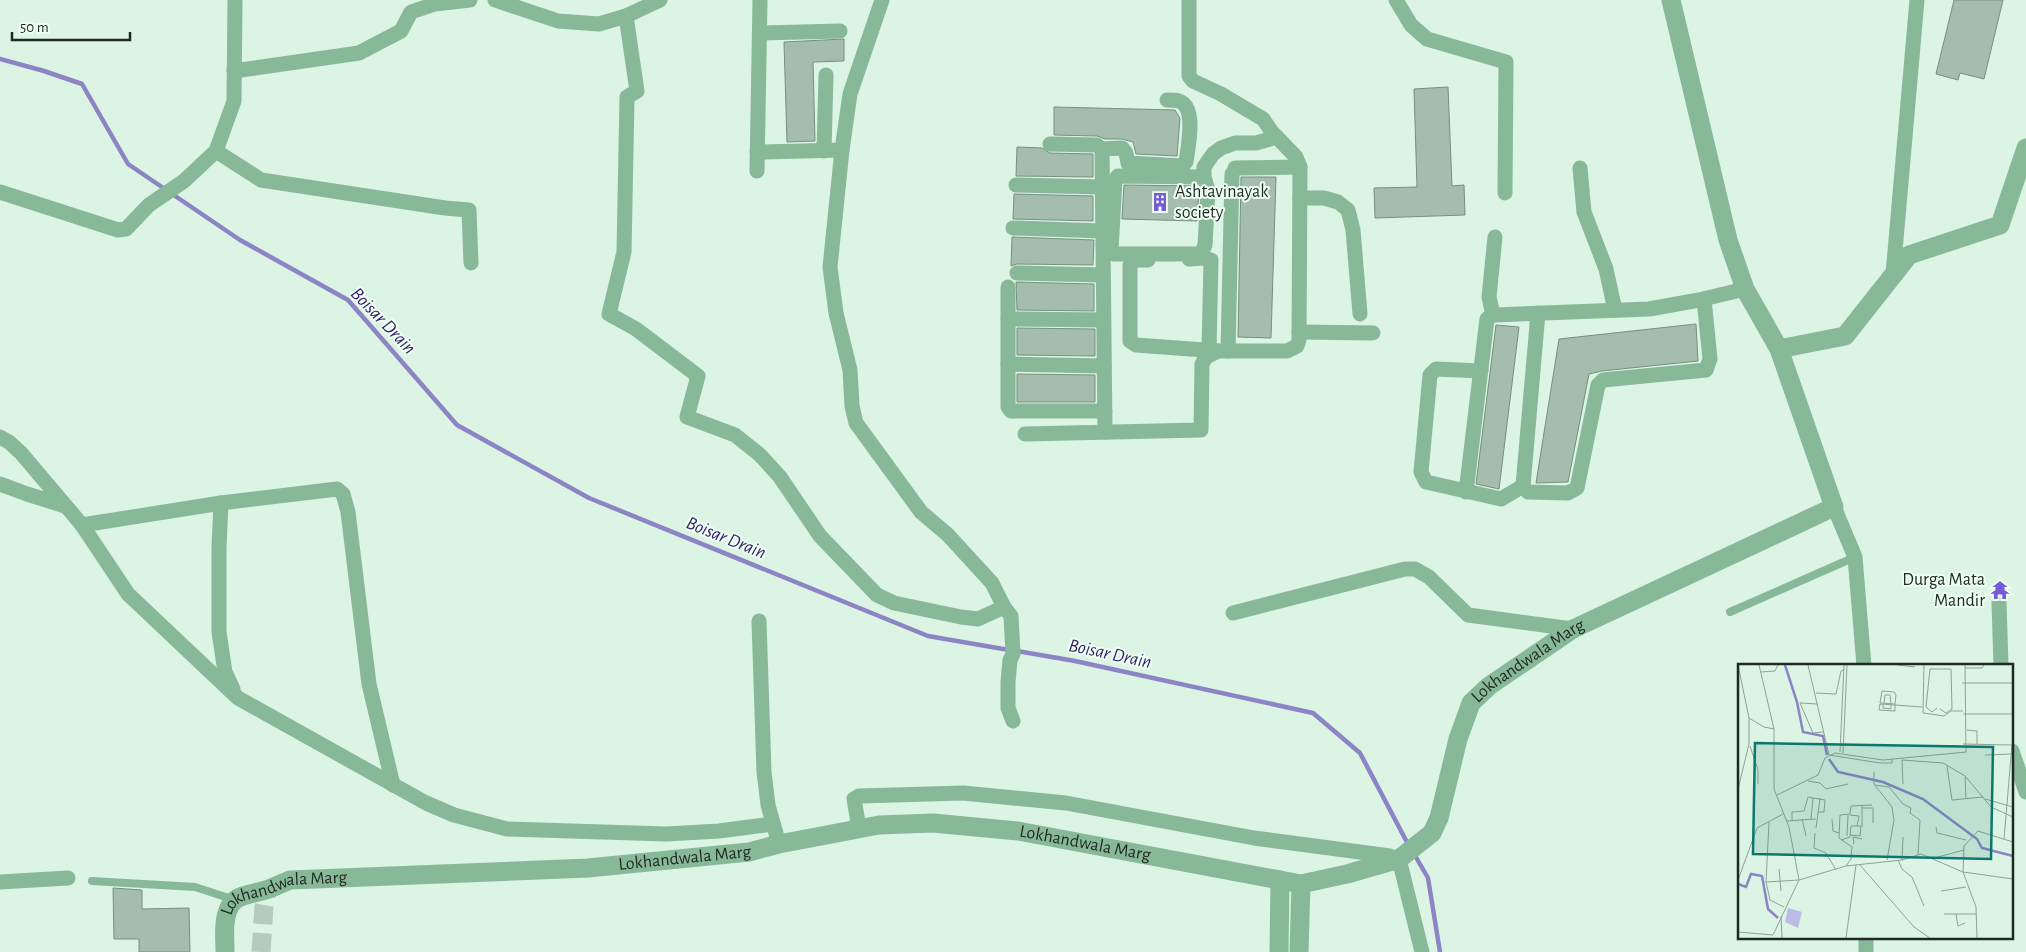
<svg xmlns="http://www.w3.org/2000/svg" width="2026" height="952" font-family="'Alegreya Sans',sans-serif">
	<rect width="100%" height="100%" fill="#dbf4e3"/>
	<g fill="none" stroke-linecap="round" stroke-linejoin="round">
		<g stroke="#8c84c4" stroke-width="4.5">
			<path d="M0,59L44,71L82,84L128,164L240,240L348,300L457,425L589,498L928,636L1009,650"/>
			<path d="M1017,651L1075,661L1313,713L1360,753L1409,846"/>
			<path d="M1413,852L1428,878L1440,952"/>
		</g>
	</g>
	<g fill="#a4bdac" stroke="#788f80">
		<path d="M1954,0H2003L1984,79L1960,73L1958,80L1936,74Z"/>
		<path d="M844,39V61L813,62L815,141L787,142L784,42Z"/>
		<path d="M1448,87L1452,186L1464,185L1465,215L1375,218L1374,188L1417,187L1414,89Z"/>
		<path d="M1054,107L1175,110L1180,118L1177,156L1136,154L1133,142L1122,139H1105L1097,136L1054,135Z"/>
		<path d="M1017,147L1042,148L1050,153L1093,154V177L1016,176Z"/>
		<path d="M1241,177H1276L1271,338L1238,337Z"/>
		<path d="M1124,185L1197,186L1199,191L1197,221L1122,219Z"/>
		<path d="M1014,194L1093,196V221L1013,219Z"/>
		<path d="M1012,237L1094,240L1093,265L1017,264L1011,266Z"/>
		<path d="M1016,282L1094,284V311L1017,310Z"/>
		<path d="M1696,324L1698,361L1602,371L1589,374L1568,482L1536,483L1559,339Z"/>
		<path d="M1496,325L1519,327L1499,489L1476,484Z"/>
		<path d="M1017,328L1095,329V356L1017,355Z"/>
		<path d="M1017,374L1095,375V402H1017Z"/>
		<path d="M113,888L142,890V909L189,908L190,952H139V939H114Z"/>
	</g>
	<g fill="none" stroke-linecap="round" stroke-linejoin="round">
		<path stroke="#b5cbbc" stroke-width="19" stroke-dasharray="19 9" stroke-linecap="butt" d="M261,952L264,906L267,890"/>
		<g stroke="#87b898" stroke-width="8">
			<path d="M1730,612L1855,557"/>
			<path d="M92,881L195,887L235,900"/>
		</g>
		<g stroke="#87b898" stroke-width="15">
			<path d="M495,0L558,21L599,24L626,16L660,0"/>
			<path d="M882,0L850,94L842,150L830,267L836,313L850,370L852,406L856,423L921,512L948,535L992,583L1004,607L1011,616L1013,654L1010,660L1008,682V708L1013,721"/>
			<path d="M1396,0L1411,25L1427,39L1506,62L1505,193"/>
			<path d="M626,16L637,91L627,97L624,252L609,314L636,329L698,376L687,417L735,435L760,455L780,477L820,536L877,595L894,603L961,617L978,619L1004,607"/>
			<path d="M760,33L840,31"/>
			<path d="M234,71L359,53L401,31L411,12L435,4L470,0"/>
			<path d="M1050,144L1097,145L1102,149L1105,432"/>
			<path d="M1102,149L1122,148L1126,153L1128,163L1182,166L1186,162C1188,147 1197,107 1179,101C1176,100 1170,100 1167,100"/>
			<path d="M216,151L261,180L445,208L469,210L471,263"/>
			<path d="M824,151L826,75"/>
			<path d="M757,152L842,150"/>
			<path d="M1235,168L1300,167"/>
			<path d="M1580,168L1584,212L1606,269L1615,310"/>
			<path d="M757,171L760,0"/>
			<path d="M1204,177L1118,176L1115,180L1111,250L1114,254H1201L1205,245L1208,190L1204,177V167L1213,154L1221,148L1235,143H1256L1277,137"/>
			<path d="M1016,185L1102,187"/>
			<path d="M0,192L118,230L126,229L149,205L184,181L216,151L234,101L235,0"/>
			<path d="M1300,198H1324L1338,202L1348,210L1353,230L1360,314"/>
			<path d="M1013,228L1102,231"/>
			<path d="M1189,259L1205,258L1211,260L1209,350"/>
			<path d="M1148,260H1133L1130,265V341L1136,345L1218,351"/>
			<path d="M1017,273L1103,275"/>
			<path d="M1893,274L1917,0"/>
			<path d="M1008,287V407L1011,411H1105"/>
			<path d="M1538,313L1523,486L1528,492L1568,493L1577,488L1598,385L1603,380L1706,370L1710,359L1704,299"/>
			<path d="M1493,315L1489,297L1495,237"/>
			<path d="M1008,319L1103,320"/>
			<path d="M1299,332L1373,333"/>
			<path d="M1228,351L1232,174"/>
			<path d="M1008,364L1104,366"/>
			<path d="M1481,371L1436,369L1430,375L1421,472L1426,482L1501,499L1523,486"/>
			<path d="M1025,434L1201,430L1202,364L1206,357L1218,351H1287L1297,346L1299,340L1300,167L1296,157L1272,132L1263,119L1221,94L1193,81L1189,76V0"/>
			<path d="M0,437L9,442L21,453L82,525L128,594L238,698L426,803L454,815L507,829L666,834L719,831L773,824"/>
			<path d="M0,484L27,494L65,506"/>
			<path d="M1466,492L1487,319L1493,315L1649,309L1699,300L1745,289"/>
			<path d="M221,503L219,547V632L225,672L233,689"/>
			<path d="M1834,507L1855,557L1864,666"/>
			<path d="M82,525L221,503L337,489L343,494L348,512L369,684L393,785"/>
			<path d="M1999,602L2001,666"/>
			<path d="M1233,613L1405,569H1415L1429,577L1468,615L1573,629"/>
			<path d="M759,621L764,772L768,805L779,844"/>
			<path d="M2012,751L2026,792"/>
			<path d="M859,828L854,799L859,796L963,793L1066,803L1254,838L1390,856L1399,859L1422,952"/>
			<path d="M0,882L68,878"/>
			<path d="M1866,952V938"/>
		</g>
		<g stroke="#87b898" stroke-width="19">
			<path d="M1779,349L1845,336L1909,255L2000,225L2026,148"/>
			<path id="s1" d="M225,952C225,943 224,933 225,924C228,892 245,897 269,889C276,886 283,883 290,880L588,868L749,852L779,844L879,825L933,823L1018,831L1301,884L1347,874L1399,859L1432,833L1439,818L1458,739L1471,703L1489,686L1573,629L1834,507L1779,349L1745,289L1728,240L1671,0"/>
			<path d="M1279,952L1280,880"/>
			<path d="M1299,952L1301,884"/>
		</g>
	</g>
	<defs>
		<g id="building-bare" transform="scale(1.5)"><path d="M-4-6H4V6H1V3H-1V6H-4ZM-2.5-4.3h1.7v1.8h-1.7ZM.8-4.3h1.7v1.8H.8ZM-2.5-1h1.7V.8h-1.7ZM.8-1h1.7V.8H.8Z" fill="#755cd6" stroke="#effff4" stroke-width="2.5" paint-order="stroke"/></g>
		<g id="temple-bare" transform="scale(1.5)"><path d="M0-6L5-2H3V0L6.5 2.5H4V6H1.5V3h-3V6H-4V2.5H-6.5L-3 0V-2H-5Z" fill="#755cd6" stroke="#effff4" stroke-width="2.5" paint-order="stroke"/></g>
	</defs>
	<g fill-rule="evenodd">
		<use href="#building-bare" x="1160" y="202"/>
		<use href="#temple-bare" x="2000" y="590"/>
	</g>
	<g text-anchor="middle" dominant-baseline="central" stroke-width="4" stroke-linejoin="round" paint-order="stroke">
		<g font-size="18" fill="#1f2822" stroke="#effff4" text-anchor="start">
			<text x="1175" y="192">Ashtavinayak<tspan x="1175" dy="21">society</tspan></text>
			<text x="1985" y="580" text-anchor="end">Durga Mata<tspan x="1985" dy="21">Mandir</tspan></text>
		</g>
		<g font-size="18" fill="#1f2822" stroke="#effff4">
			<text stroke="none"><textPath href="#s1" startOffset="1484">Lokhandwala Marg</textPath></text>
			<text stroke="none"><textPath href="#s1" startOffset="914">Lokhandwala Marg</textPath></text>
			<text stroke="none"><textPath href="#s1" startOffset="509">Lokhandwala Marg</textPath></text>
			<text stroke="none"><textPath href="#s1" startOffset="104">Lokhandwala Marg</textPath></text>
		</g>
		<g font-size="19" font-style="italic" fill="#321f6b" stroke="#effff4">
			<text transform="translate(383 321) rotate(46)">Boisar Drain</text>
			<text transform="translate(726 538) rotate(22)">Boisar Drain</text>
			<text transform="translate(1110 654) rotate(12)">Boisar Drain</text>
		</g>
	</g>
	<g transform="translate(1738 664)">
		<rect width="275" height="275" fill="#dbf4e3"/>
		<path d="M50,244L64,248L60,264L47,258Z" fill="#bebae6"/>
		<path fill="none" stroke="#8c84c4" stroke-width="2.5" d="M47,1L59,38L65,68L85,72L89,91M91,95L100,108L145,118L185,135L239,175L244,184L275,192M0,220L8,223L13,210L24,212L30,245L40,254"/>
		<path fill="none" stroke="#90a296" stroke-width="1" d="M70,1L91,91L142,99H154V95M160,1L177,3M186,1L185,49L206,52L213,47H225M227,4H244L246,1M23,8L37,7L40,1M224,19H275M78,29L98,30L103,7L106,6M146,39L147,31H152L153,40M80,40L62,39L75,69L85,68M145,41V44L153,45V41M157,41L142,40L141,46L157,47V40L158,31L156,28L144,27L142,39L157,40M157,41L184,43M199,44L194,48L188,43L192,5H213L214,45L208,49L202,45M225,50H275M11,54L26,63L36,65M229,66L239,67V80M225,80L274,81L266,175M12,82L20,106V120M102,88L106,1M105,89L109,1M247,91L274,90M164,96L205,99L227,112L253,143L275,153M164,96L165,120M209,102L214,136L245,133M136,108V120L154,143L156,156L149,196M227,113L228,135M70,117L82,119L88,125L110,120M137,121L151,123L165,140L173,144L172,149L182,156L180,191M0,125L11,80V54L0,1M39,131L80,111L87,94L97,89L145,96L228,88L227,1M75,134L87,136L86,148H80M247,135L275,143M124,144H135V159M112,151L121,152L119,162M64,155L68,172M94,155L95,167L101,169M54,156V148L66,147L70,133L75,134L73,155M49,157L78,155M31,158L28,218L32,236L46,243M124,163V141M198,163L199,169L228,176M78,164L82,134M77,169L76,184L88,189L98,206M109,172L110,151M103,176L112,173L113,162H123L122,172L112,171M116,180L115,173L124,175M196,194L226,186M160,196L164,205L174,213L186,242M164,196L165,173M122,201L176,263L192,274M108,202L113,195L114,183L101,174L102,151L112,150L113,142L134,141M41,205L43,227M0,216L19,164L45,150M28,218L61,216L108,202L164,196L183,190L225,208L275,215M203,227L228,223M206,250H238M218,250L220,262L227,259M43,252L44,274M0,268L35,271L61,216L51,163L36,125V65L21,1M108,274L118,201M239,274L238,243L225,208L226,182L240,167L275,178"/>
		<path fill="#0f766e" fill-opacity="0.15" stroke="#0f766e" stroke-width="2.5" d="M17,79L255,83L253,195L15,190Z"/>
		<rect width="275" height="275" fill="none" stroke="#1f2822" stroke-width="2.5"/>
	</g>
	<path d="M12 32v8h118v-8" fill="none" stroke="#1f2822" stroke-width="2.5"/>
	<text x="20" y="32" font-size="15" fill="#1f2822" stroke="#effff4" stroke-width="4" paint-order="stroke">50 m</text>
</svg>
